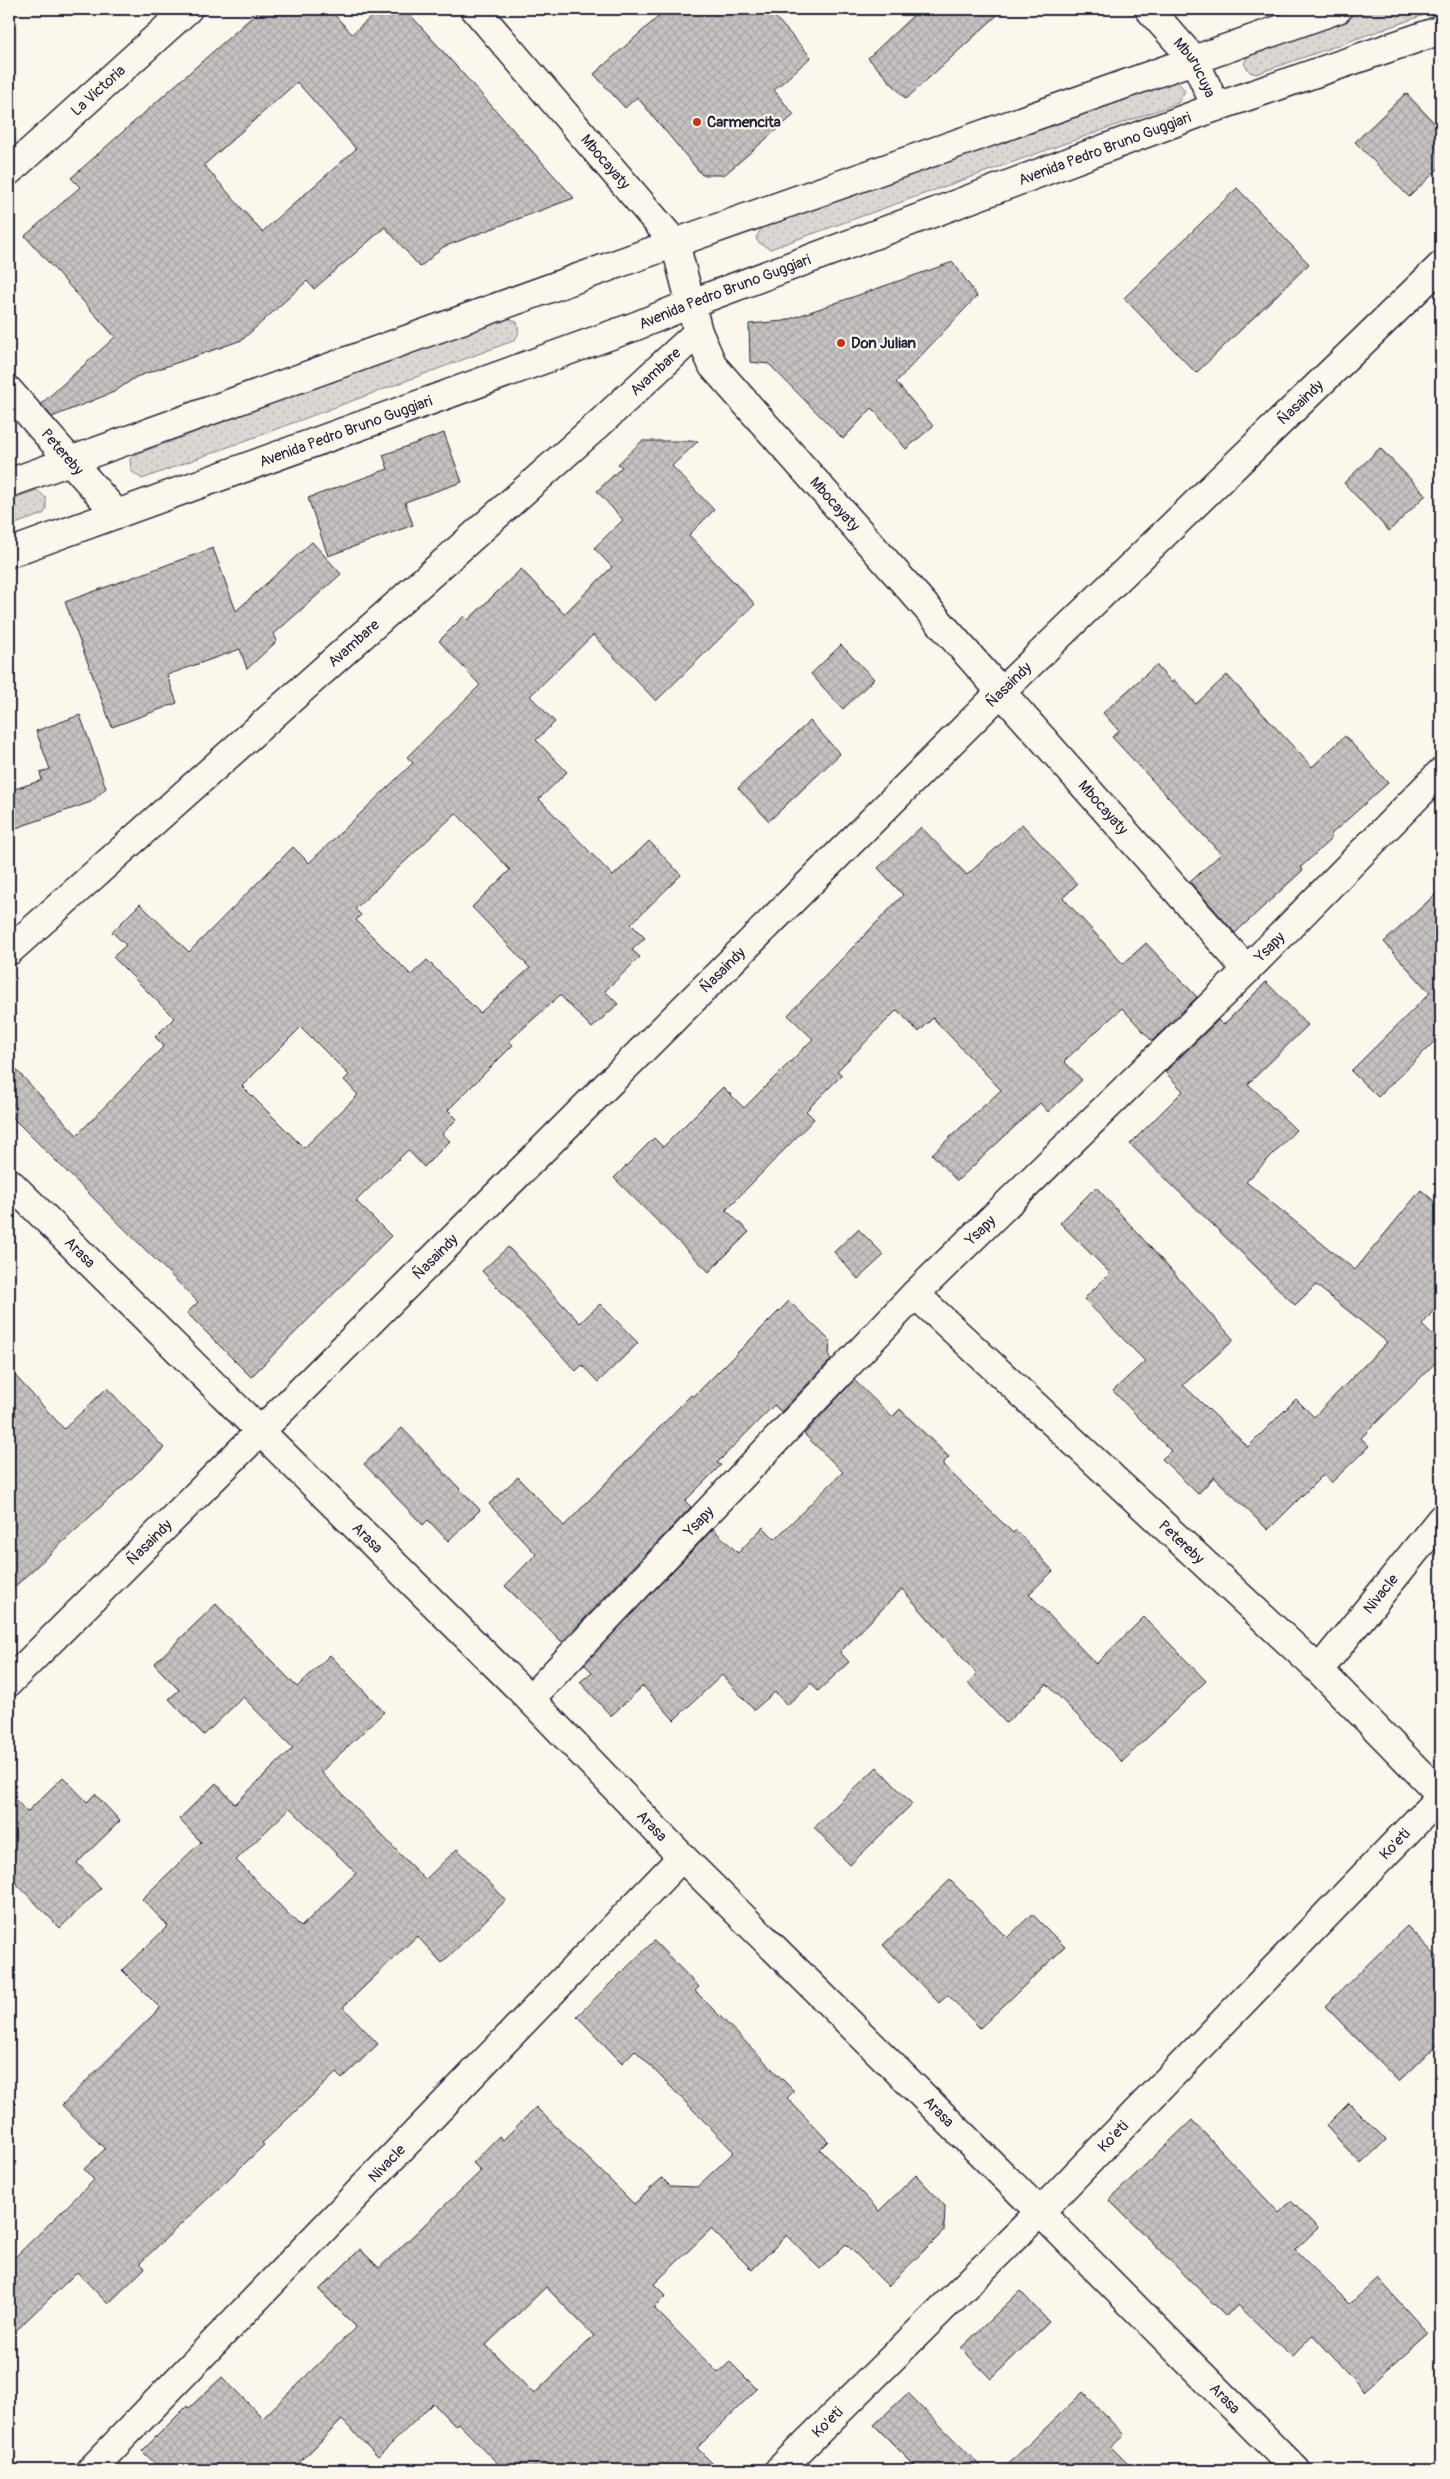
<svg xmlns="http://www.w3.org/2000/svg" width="1450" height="2479" font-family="Pangolin,sans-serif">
	<defs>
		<pattern id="grass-dots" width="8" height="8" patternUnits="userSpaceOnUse" patternTransform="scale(1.25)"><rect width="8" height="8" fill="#dbd8d3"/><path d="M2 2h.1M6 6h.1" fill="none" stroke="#bcb9b6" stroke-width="1.8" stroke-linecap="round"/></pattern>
		<pattern id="building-cross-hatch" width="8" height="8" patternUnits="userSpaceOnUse" patternTransform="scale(1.25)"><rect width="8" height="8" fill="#c6c2c0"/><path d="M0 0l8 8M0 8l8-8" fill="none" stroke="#aaa6a6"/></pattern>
	</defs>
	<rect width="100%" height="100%" fill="#fbf7ec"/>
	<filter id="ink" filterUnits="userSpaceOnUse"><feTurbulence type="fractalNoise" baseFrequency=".02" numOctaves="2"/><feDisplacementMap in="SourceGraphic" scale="10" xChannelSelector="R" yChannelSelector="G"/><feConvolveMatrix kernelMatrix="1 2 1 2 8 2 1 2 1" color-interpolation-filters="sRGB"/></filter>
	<g filter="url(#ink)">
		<g fill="url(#grass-dots)" stroke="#7e7d87">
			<path d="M1374,9H1441L1256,74L1250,72L1244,64L1249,53Z"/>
			<path d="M1171,81L1178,82L1185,91L1178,103L770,249L758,242L756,238L762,227Z"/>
			<path d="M506,317L517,322C519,330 520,335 513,341L142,479L131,471L130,459L134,455Z"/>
			<path d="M37,490L46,498V510L43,514L9,526V500Z"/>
		</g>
		<g fill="url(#building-cross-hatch)" stroke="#22223b" fill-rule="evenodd">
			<path d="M261,9H329L352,34L380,9H405L574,198L443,247L420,267L385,227L314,289L307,281L242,340L136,377L114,392L52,417L41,404L115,337L25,236L80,187L71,178ZM297,82L356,149L262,232L204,165Z"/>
			<path d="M667,9H768L811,57L774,90L794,115L724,175H702L637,97L625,108L594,74Z"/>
			<path d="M920,9H1004L906,99L868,58Z"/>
			<path d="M1406,93L1441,130V166L1409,197L1355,142Z"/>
			<path d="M1237,188L1309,264L1196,373L1124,298Z"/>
			<path d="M953,262L977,296L896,382L933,426L906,449L872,408L843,439L769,364L750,362L749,324L784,321Z"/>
			<path d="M444,433L462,482L405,502L413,525L328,556L308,498L388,469L383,455Z"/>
			<path d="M642,441H698L672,466L714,510L689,535L755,604L656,701L593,635L530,696L555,722L536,740L567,772L539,799L613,876L649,841L681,875L631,924L645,938L632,950L640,957L605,991L618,1004L592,1028L560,995L509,1041L513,1045L448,1110L457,1119L442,1134L450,1141L424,1167L408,1150L356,1201L391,1236L251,1377L187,1313L198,1302L9,1114V1062L77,1135L164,1046L155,1037L174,1018L113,957L126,945L112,932L140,904L189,952L293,847L309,863L413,763L407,757L480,685L439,641L464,616L468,620L521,569L564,614L612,567L594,548L623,520L597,491L622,467L618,464ZM456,813L510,870L472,907L530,968L480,1013L427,960L411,975L356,920L361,915L355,909ZM301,1027L349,1075L344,1080L358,1095L304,1148L242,1086Z"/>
			<path d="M1380,448L1426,495L1389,531L1344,483Z"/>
			<path d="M312,542L341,574L274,634L277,641L247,669L240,649L167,675L177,703L112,727L65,602L213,548L236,611Z"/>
			<path d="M841,645L874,679L843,709L811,674Z"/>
			<path d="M1156,665L1172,683L1174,680L1196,704L1227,675L1312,767L1345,736L1388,783L1330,835L1332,838L1301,867L1303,870L1235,933L1190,882L1221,854L1112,737L1119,731L1103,713Z"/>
			<path d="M80,715L106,788L91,802L16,828L9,806V791L42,780L40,773L50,769L36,731Z"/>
			<path d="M810,721L840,754L769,821L738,788Z"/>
			<path d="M1022,824L1077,884L1063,898L1123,964L1146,943L1197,997L1152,1041L1122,1008L1064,1061L1082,1080L1048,1112L1040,1103L957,1181L932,1154L1001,1090L933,1018L919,1032L897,1010L837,1071L842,1075L806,1111L814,1119L726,1210L749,1232L709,1272L614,1178L654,1138L663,1147L723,1087L744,1108L813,1039L788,1015L903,895L878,868L921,827L967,875Z"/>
			<path d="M1441,889V1035L1378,1097L1351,1071L1430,993L1384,942Z"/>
			<path d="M1266,982L1308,1025L1248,1084L1296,1130L1246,1182L1355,1270L1421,1190L1441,1207V1301L1422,1325L1441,1344V1357L1361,1438L1369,1446L1331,1483L1324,1474L1268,1530L1214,1477L1198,1494L1162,1459L1171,1451L1113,1391L1145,1361L1084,1299L1110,1273L1060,1223L1096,1187L1234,1340L1183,1385L1248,1447L1296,1399L1314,1417L1387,1342L1316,1285L1295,1305L1130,1144L1183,1091L1165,1072L1218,1020L1223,1025Z"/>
			<path d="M858,1229L884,1255L858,1279L834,1252Z"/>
			<path d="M508,1247L580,1323L600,1304L638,1343L598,1382L582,1365L576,1371L482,1271Z"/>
			<path d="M789,1301L830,1341L829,1356L832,1359L781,1412L774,1405L717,1463L721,1465L685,1501L691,1507L562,1642L505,1586L536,1554L489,1504L518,1477L564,1526L691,1395L693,1397Z"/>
			<path d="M9,1369L64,1429L107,1388L164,1448L9,1592Z"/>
			<path d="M854,1380L892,1417L900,1409L949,1457L942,1464L1013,1533L1016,1530L1053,1571L1029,1594L1096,1664L1144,1617L1206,1681L1122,1762L1047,1684L1006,1723L968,1683L977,1674L902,1589L840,1652L849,1662L818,1691L811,1683L787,1705L775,1692L754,1710L722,1675L674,1720L643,1686L611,1716L580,1682L592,1672L584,1664L713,1529L738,1553L763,1527L775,1539L843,1472L804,1434Z"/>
			<path d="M402,1428L480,1510L448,1541L428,1520L423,1525L364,1464Z"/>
			<path d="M216,1604L297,1687L330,1655L384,1712L321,1772L425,1880L457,1849L506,1900L442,1963L417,1936L343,2007L378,2044L342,2079L336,2073L262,2143L264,2145L140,2263L145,2268L108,2304L77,2272L9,2337V2263L94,2180L84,2169L105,2149L62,2105L160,2008L122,1970L168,1926L142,1899L201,1842L179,1819L216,1783L235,1804L293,1748L243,1697L204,1735L169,1699L179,1690L154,1664ZM290,1808L356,1873L301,1927L236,1860Z"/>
			<path d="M877,1767L912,1804L850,1865L814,1827Z"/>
			<path d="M63,1777L87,1802L95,1794L120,1821L77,1863L101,1888L60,1928L9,1876V1793L27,1812Z"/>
			<path d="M950,1880L1007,1938L1032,1914L1065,1947L980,2028L948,1995L939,2003L883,1945Z"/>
			<path d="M1407,1926L1441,1961V2041L1399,2082L1325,2006Z"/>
			<path d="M654,1941L699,1987L695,1991L794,2091L787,2098L828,2141L820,2149L879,2211L916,2175L945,2206L944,2231L888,2286L846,2244L820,2269L787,2235L752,2270L711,2229L654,2284L666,2296L654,2308L718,2373L730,2362L757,2389L697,2448L719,2470H504L458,2423L455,2426L433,2403L378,2457L342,2420L292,2470H162L142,2451L187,2406L189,2408L222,2377L263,2418L356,2327L319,2290L360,2249L379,2268L481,2171L473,2163L499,2136L503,2140L536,2107L634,2204L662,2178L670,2186L697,2187L734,2152L635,2050L622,2063L577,2016ZM546,2287L594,2336L534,2394L486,2345Z"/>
			<path d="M1349,2103L1386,2140L1361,2164L1326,2126Z"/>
			<path d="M1192,2120L1279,2213L1291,2201L1318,2228L1295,2250L1350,2304L1378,2278L1428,2334L1364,2391L1313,2335L1292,2357L1238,2305L1226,2316L1109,2200Z"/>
			<path d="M1020,2291L1049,2322L991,2379L961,2348Z"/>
			<path d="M1083,2392L1124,2435L1111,2447L1134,2470H1002Z"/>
			<path d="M908,2393L984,2470H919L874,2425Z"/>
		</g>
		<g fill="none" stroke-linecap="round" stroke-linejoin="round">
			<g stroke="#22223b" stroke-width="31">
				<g id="minor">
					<path id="s1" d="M475,9L675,243L698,332L713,366L1247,970"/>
					<path id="s2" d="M1149,9L1195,61L1216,107"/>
					<path id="s3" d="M9,171L188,9"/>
					<path id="s4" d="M9,391L117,514"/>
					<path id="s5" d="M9,951L601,422L698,332"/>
					<path id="s6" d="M9,1182L530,1699L682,1857L1040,2212L1296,2470"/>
					<path id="s7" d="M915,1294L1319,1670L1441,1795"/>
					<path id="s8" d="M1319,1670L1441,1519"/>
					<path id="s9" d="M9,1682L1001,692L1441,266"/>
					<path id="s10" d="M530,1699L915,1294L1247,970L1441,772"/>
					<path id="s11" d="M91,2470L682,1857"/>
					<path id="s12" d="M779,2470L1040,2212L1441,1796"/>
				</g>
			</g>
			<g stroke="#22223b" stroke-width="31">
				<g id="primary">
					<path d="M9,483L675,243L1338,9"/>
					<path id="s13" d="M9,553L636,326L692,303L1216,107L1441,30"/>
				</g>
			</g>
			<use href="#minor" stroke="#fbf7ec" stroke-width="28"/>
			<use href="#primary" stroke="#fbf7ec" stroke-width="28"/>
		</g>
	</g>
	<g fill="#c8321e" stroke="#fbf7ec" stroke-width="2">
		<circle cx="697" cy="122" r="5"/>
		<circle cx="841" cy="343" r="5"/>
	</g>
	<g text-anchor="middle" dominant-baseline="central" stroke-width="4.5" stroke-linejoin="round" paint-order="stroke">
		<g font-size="15" fill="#22223b" stroke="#fbf7ec">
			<text stroke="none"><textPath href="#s2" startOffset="75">Mburucuya</textPath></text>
			<text stroke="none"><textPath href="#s3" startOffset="120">La Victoria</textPath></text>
			<text stroke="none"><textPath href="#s13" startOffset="1168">Avenida Pedro Bruno Guggiari</textPath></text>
			<text stroke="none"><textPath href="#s1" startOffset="201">Mbocayaty</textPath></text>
			<text stroke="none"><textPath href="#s13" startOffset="762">Avenida Pedro Bruno Guggiari</textPath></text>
			<text stroke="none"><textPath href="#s5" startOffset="868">Avambare</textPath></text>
			<text stroke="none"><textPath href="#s9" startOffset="1818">Ñasaindy</textPath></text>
			<text stroke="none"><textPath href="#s13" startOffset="358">Avenida Pedro Bruno Guggiari</textPath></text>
			<text stroke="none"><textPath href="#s4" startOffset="81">Petereby</textPath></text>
			<text stroke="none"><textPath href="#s1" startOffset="621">Mbocayaty</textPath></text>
			<text stroke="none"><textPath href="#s5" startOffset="462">Avambare</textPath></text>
			<text stroke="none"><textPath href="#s9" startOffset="1412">Ñasaindy</textPath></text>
			<text stroke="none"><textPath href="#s1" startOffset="1026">Mbocayaty</textPath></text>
			<text stroke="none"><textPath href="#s10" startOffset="1055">Ysapy</textPath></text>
			<text stroke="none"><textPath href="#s9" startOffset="1008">Ñasaindy</textPath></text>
			<text stroke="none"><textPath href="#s10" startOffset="650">Ysapy</textPath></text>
			<text stroke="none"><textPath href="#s6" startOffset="100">Arasa</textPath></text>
			<text stroke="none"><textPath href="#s9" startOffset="602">Ñasaindy</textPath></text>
			<text stroke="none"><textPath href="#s10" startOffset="245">Ysapy</textPath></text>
			<text stroke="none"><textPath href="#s6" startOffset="505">Arasa</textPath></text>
			<text stroke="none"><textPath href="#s7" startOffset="364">Petereby</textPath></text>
			<text stroke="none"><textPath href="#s9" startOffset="198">Ñasaindy</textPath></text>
			<text stroke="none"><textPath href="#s8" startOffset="98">Nivacle</textPath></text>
			<text stroke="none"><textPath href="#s6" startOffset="910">Arasa</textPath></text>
			<text stroke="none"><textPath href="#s12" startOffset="878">Ko'eti</textPath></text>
			<text stroke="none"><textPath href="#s6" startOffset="1315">Arasa</textPath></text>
			<text stroke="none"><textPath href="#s12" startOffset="472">Ko'eti</textPath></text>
			<text stroke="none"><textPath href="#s11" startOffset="426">Nivacle</textPath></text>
			<text stroke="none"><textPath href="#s6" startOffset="1720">Arasa</textPath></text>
			<text stroke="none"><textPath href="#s12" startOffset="68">Ko'eti</textPath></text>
		</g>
		<g font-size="15" font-weight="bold" fill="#22223b" stroke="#fbf7ec" text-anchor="start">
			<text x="707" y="122">Carmencita</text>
			<text x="851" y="343">Don Julian</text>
		</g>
	</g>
	<rect width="1450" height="2479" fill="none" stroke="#fbf7ec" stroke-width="30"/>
	<rect x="15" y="15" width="1420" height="2449" fill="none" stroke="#22223b" stroke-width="2" filter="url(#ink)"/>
</svg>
